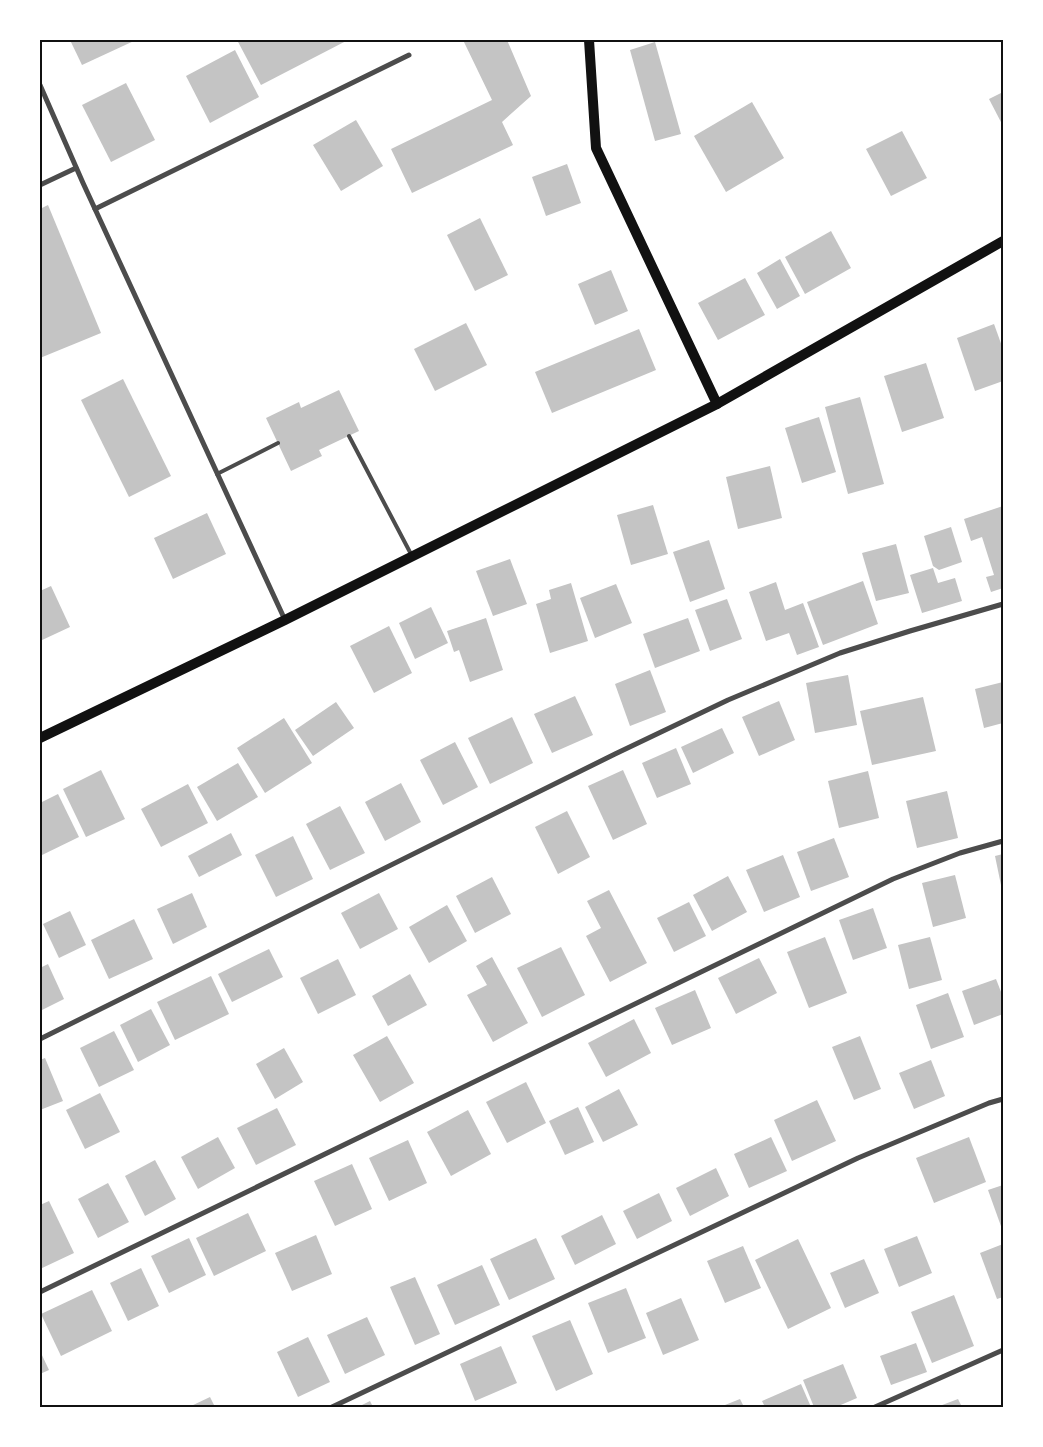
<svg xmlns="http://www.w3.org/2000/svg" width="1043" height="1447" font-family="Barlow,sans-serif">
	<rect width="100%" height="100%" fill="#fff"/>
	<g fill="#c4c4c4">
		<path d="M70,40H136L82,65Z"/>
		<path d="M237,40H348L261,85Z"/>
		<path d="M463,40H507L531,96L502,122L513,145L412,193L391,149L492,100Z"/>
		<path d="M655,42L681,134L655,141L630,50Z"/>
		<path d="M235,50L259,97L210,123L186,76Z"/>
		<path d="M126,83L155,140L111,162L82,105Z"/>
		<path d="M1003,92V126L989,99Z"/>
		<path d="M752,102L784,158L726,192L694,136Z"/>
		<path d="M356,120L383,166L341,191L313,145Z"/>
		<path d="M902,131L927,178L891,196L866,149Z"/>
		<path d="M567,164L581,203L546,216L532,177Z"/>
		<path d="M48,205L101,333L40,358V209Z"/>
		<path d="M480,218L508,275L475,291L447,235Z"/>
		<path d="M831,231L851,268L805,294L785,257Z"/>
		<path d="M780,259L800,296L777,309L757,273Z"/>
		<path d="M611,270L628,311L595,325L578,284Z"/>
		<path d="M745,278L765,315L718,340L698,303Z"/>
		<path d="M466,323L487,365L435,391L414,349Z"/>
		<path d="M994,324L1003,349V381L975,391L957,338Z"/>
		<path d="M639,329L656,370L552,413L535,372Z"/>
		<path d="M926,363L944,418L902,432L884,376Z"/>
		<path d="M123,379L171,476L129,497L81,400Z"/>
		<path d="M339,390L359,431L319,450L322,456L291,471L266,418L299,402L301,408Z"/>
		<path d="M860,397L884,484L848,494L825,407Z"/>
		<path d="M819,417L836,472L802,483L785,428Z"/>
		<path d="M770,466L782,518L738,529L726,477Z"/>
		<path d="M653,505L668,554L631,565L617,515Z"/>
		<path d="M1003,506V588L991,592L986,577L994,575L982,537L971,541L964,519Z"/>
		<path d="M207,513L226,554L173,579L154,538Z"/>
		<path d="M951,527L962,562L939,570L933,566L924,536Z"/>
		<path d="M709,540L725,589L690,602L673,552Z"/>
		<path d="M896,544L909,593L876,601L862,553Z"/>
		<path d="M510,559L527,604L493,616L476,571Z"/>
		<path d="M933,568L938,583L955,578L962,601L922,613L910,575Z"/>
		<path d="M863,581L878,624L823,645L807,602Z"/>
		<path d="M776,582L785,610L803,603L819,647L797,655L789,633L766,641L749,592Z"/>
		<path d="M571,583L588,641L550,653L536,604L551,599L549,590Z"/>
		<path d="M616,584L632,623L595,638L580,598Z"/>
		<path d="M51,586L70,627L40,641V591Z"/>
		<path d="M727,599L742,639L710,651L695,610Z"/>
		<path d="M431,607L448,643L415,659L399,623Z"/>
		<path d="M486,618L503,670L470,682L459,650L454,652L447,631Z"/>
		<path d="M688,618L700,651L655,668L643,634Z"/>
		<path d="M389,626L412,673L374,693L350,646Z"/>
		<path d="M650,670L666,712L630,726L615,684Z"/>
		<path d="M848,675L857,725L815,733L806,683Z"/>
		<path d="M1003,682V723L984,728L975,689Z"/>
		<path d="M575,696L593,735L552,753L534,714Z"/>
		<path d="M923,697L936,751L872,765L860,711Z"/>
		<path d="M779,701L795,740L759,756L742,717Z"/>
		<path d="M336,702L354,728L313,756L295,730Z"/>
		<path d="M512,717L533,763L490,784L468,738Z"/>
		<path d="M284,718L312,763L265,793L237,748Z"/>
		<path d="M722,728L734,753L693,773L681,747Z"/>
		<path d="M455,742L478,787L443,805L420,760Z"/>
		<path d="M676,748L691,784L657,798L642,763Z"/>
		<path d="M238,763L258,797L217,821L197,787Z"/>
		<path d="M101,770L125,819L86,837L63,789Z"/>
		<path d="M623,770L647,824L613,840L588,786Z"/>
		<path d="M868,771L879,818L839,828L828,781Z"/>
		<path d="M401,783L421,822L385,841L365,802Z"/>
		<path d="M188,784L208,823L161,847L141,809Z"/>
		<path d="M947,791L958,838L917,848L906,801Z"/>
		<path d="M58,794L79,837L40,856V803Z"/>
		<path d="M340,806L365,853L330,870L306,824Z"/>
		<path d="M567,811L590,857L558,874L535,827Z"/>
		<path d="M231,833L242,855L199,877L188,856Z"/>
		<path d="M293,836L313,879L276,897L255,855Z"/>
		<path d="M834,838L849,877L811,891L797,852Z"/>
		<path d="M1003,854V890H1002L995,856Z"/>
		<path d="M783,855L800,897L764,912L746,870Z"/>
		<path d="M955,875L966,918L933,927L922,883Z"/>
		<path d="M728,876L747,912L712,931L693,895Z"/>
		<path d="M492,877L511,914L475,933L456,896Z"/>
		<path d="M609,890L647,963L610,982L586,936L601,928L587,901Z"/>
		<path d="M192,893L207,927L173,944L157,909Z"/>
		<path d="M379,893L398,929L360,949L341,913Z"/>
		<path d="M689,902L706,936L674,952L657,918Z"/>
		<path d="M447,905L467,941L429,963L409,927Z"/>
		<path d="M873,908L887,948L853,960L839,920Z"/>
		<path d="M70,911L86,945L59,958L43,924Z"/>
		<path d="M134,919L153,959L109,979L91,940Z"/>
		<path d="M825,937L847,993L809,1008L787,952Z"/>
		<path d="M930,937L942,980L909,989L898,945Z"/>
		<path d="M561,947L585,995L542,1017L517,968Z"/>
		<path d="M269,949L283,977L232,1002L218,974Z"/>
		<path d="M492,957L528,1023L493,1042L467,995L487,985L476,966Z"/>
		<path d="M759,958L777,993L736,1014L718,978Z"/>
		<path d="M338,959L356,995L318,1014L300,978Z"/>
		<path d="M48,964L64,999L40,1011V968Z"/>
		<path d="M410,974L427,1005L388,1026L372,996Z"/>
		<path d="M211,976L229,1014L175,1040L157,1002Z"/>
		<path d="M996,979L1003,997V1014L974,1025L962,991Z"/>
		<path d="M695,990L711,1028L672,1045L655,1008Z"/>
		<path d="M948,993L964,1037L931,1049L916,1005Z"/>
		<path d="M151,1009L170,1045L138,1062L120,1025Z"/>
		<path d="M634,1019L651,1053L606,1077L588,1043Z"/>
		<path d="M114,1031L134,1070L99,1087L80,1048Z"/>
		<path d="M387,1036L414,1083L380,1102L353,1055Z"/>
		<path d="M860,1036L881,1089L854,1100L832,1047Z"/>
		<path d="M284,1048L303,1082L275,1099L256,1064Z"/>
		<path d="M45,1058L63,1101L40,1110V1060Z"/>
		<path d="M931,1060L945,1096L914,1109L899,1073Z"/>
		<path d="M526,1082L546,1123L507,1143L486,1102Z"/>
		<path d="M619,1089L638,1125L603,1142L585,1107Z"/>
		<path d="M100,1093L120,1132L85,1149L66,1110Z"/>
		<path d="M817,1100L836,1141L792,1161L774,1120Z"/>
		<path d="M578,1107L594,1142L565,1155L549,1121Z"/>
		<path d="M277,1108L296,1145L256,1165L237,1128Z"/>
		<path d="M468,1110L491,1154L451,1176L427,1132Z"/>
		<path d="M218,1137L235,1168L198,1189L181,1157Z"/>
		<path d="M771,1137L787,1171L749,1188L734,1154Z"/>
		<path d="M969,1137L986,1182L934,1203L916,1158Z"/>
		<path d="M408,1140L427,1183L389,1201L369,1158Z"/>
		<path d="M155,1160L176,1199L145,1216L125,1176Z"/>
		<path d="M352,1164L372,1209L335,1226L314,1181Z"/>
		<path d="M716,1168L729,1196L690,1216L676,1188Z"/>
		<path d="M108,1183L129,1222L98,1238L78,1199Z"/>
		<path d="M1003,1185V1228L1002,1229L988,1190Z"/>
		<path d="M659,1193L672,1221L637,1239L623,1211Z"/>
		<path d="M49,1201L74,1253L40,1269V1205Z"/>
		<path d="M248,1213L266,1251L214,1276L196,1238Z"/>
		<path d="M602,1215L616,1244L575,1265L561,1236Z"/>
		<path d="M316,1235L332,1274L292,1291L275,1253Z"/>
		<path d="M917,1236L932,1273L899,1287L884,1249Z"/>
		<path d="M189,1238L206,1275L169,1293L151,1256Z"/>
		<path d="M536,1238L555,1279L509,1300L490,1259Z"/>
		<path d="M798,1239L831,1308L788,1329L755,1260Z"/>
		<path d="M1003,1244V1297L997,1299L980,1253Z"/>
		<path d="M743,1246L761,1288L725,1303L707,1261Z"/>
		<path d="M864,1259L879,1293L845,1308L830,1273Z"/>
		<path d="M482,1265L500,1305L455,1325L437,1285Z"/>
		<path d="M141,1268L159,1306L128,1321L110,1283Z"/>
		<path d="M415,1277L440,1334L415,1345L390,1287Z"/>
		<path d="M626,1288L646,1338L608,1353L588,1303Z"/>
		<path d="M92,1290L112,1331L61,1356L41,1314Z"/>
		<path d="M954,1295L974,1346L932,1363L911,1312Z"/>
		<path d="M681,1298L699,1340L663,1355L646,1313Z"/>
		<path d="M367,1317L385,1355L345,1374L327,1335Z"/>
		<path d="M570,1320L593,1374L556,1391L532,1336Z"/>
		<path d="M308,1337L330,1382L298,1397L277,1352Z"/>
		<path d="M916,1343L927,1372L891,1385L880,1356Z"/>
		<path d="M501,1346L517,1383L475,1401L460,1364Z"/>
		<path d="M40,1351L49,1370L40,1374Z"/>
		<path d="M843,1364L857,1398L836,1407H814L803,1380Z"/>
		<path d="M801,1384L811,1407H765L762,1401Z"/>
		<path d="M210,1397L215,1407H189Z"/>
		<path d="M740,1399L744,1407H720Z"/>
		<path d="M958,1399L962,1407H937Z"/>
		<path d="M370,1401L373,1407H358Z"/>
	</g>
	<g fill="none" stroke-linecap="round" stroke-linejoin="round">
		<g stroke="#4c4c4c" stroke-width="4">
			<path d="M349,436L412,556"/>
			<path d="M217,474L278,443"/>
		</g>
		<g stroke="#4c4c4c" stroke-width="5">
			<path d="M40,85L83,183L285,620"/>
			<path d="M40,185L76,168"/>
			<path d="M95,209L409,55"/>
			<path d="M40,1039L615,754L728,700L840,653L910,631L1003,604"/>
			<path d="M40,1292L893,879L960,853L1003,841"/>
			<path d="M332,1407L858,1158L989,1103L1003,1099"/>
			<path d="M875,1407L1003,1350"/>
		</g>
		<g stroke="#111" stroke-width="10">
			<path d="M589,40L596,148L717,404"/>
			<path d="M40,738L285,620L717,404L1003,241"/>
		</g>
	</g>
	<rect width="1043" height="1447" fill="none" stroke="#ffffff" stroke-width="82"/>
	<rect x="41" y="41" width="961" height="1365" fill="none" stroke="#111" stroke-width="2"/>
</svg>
